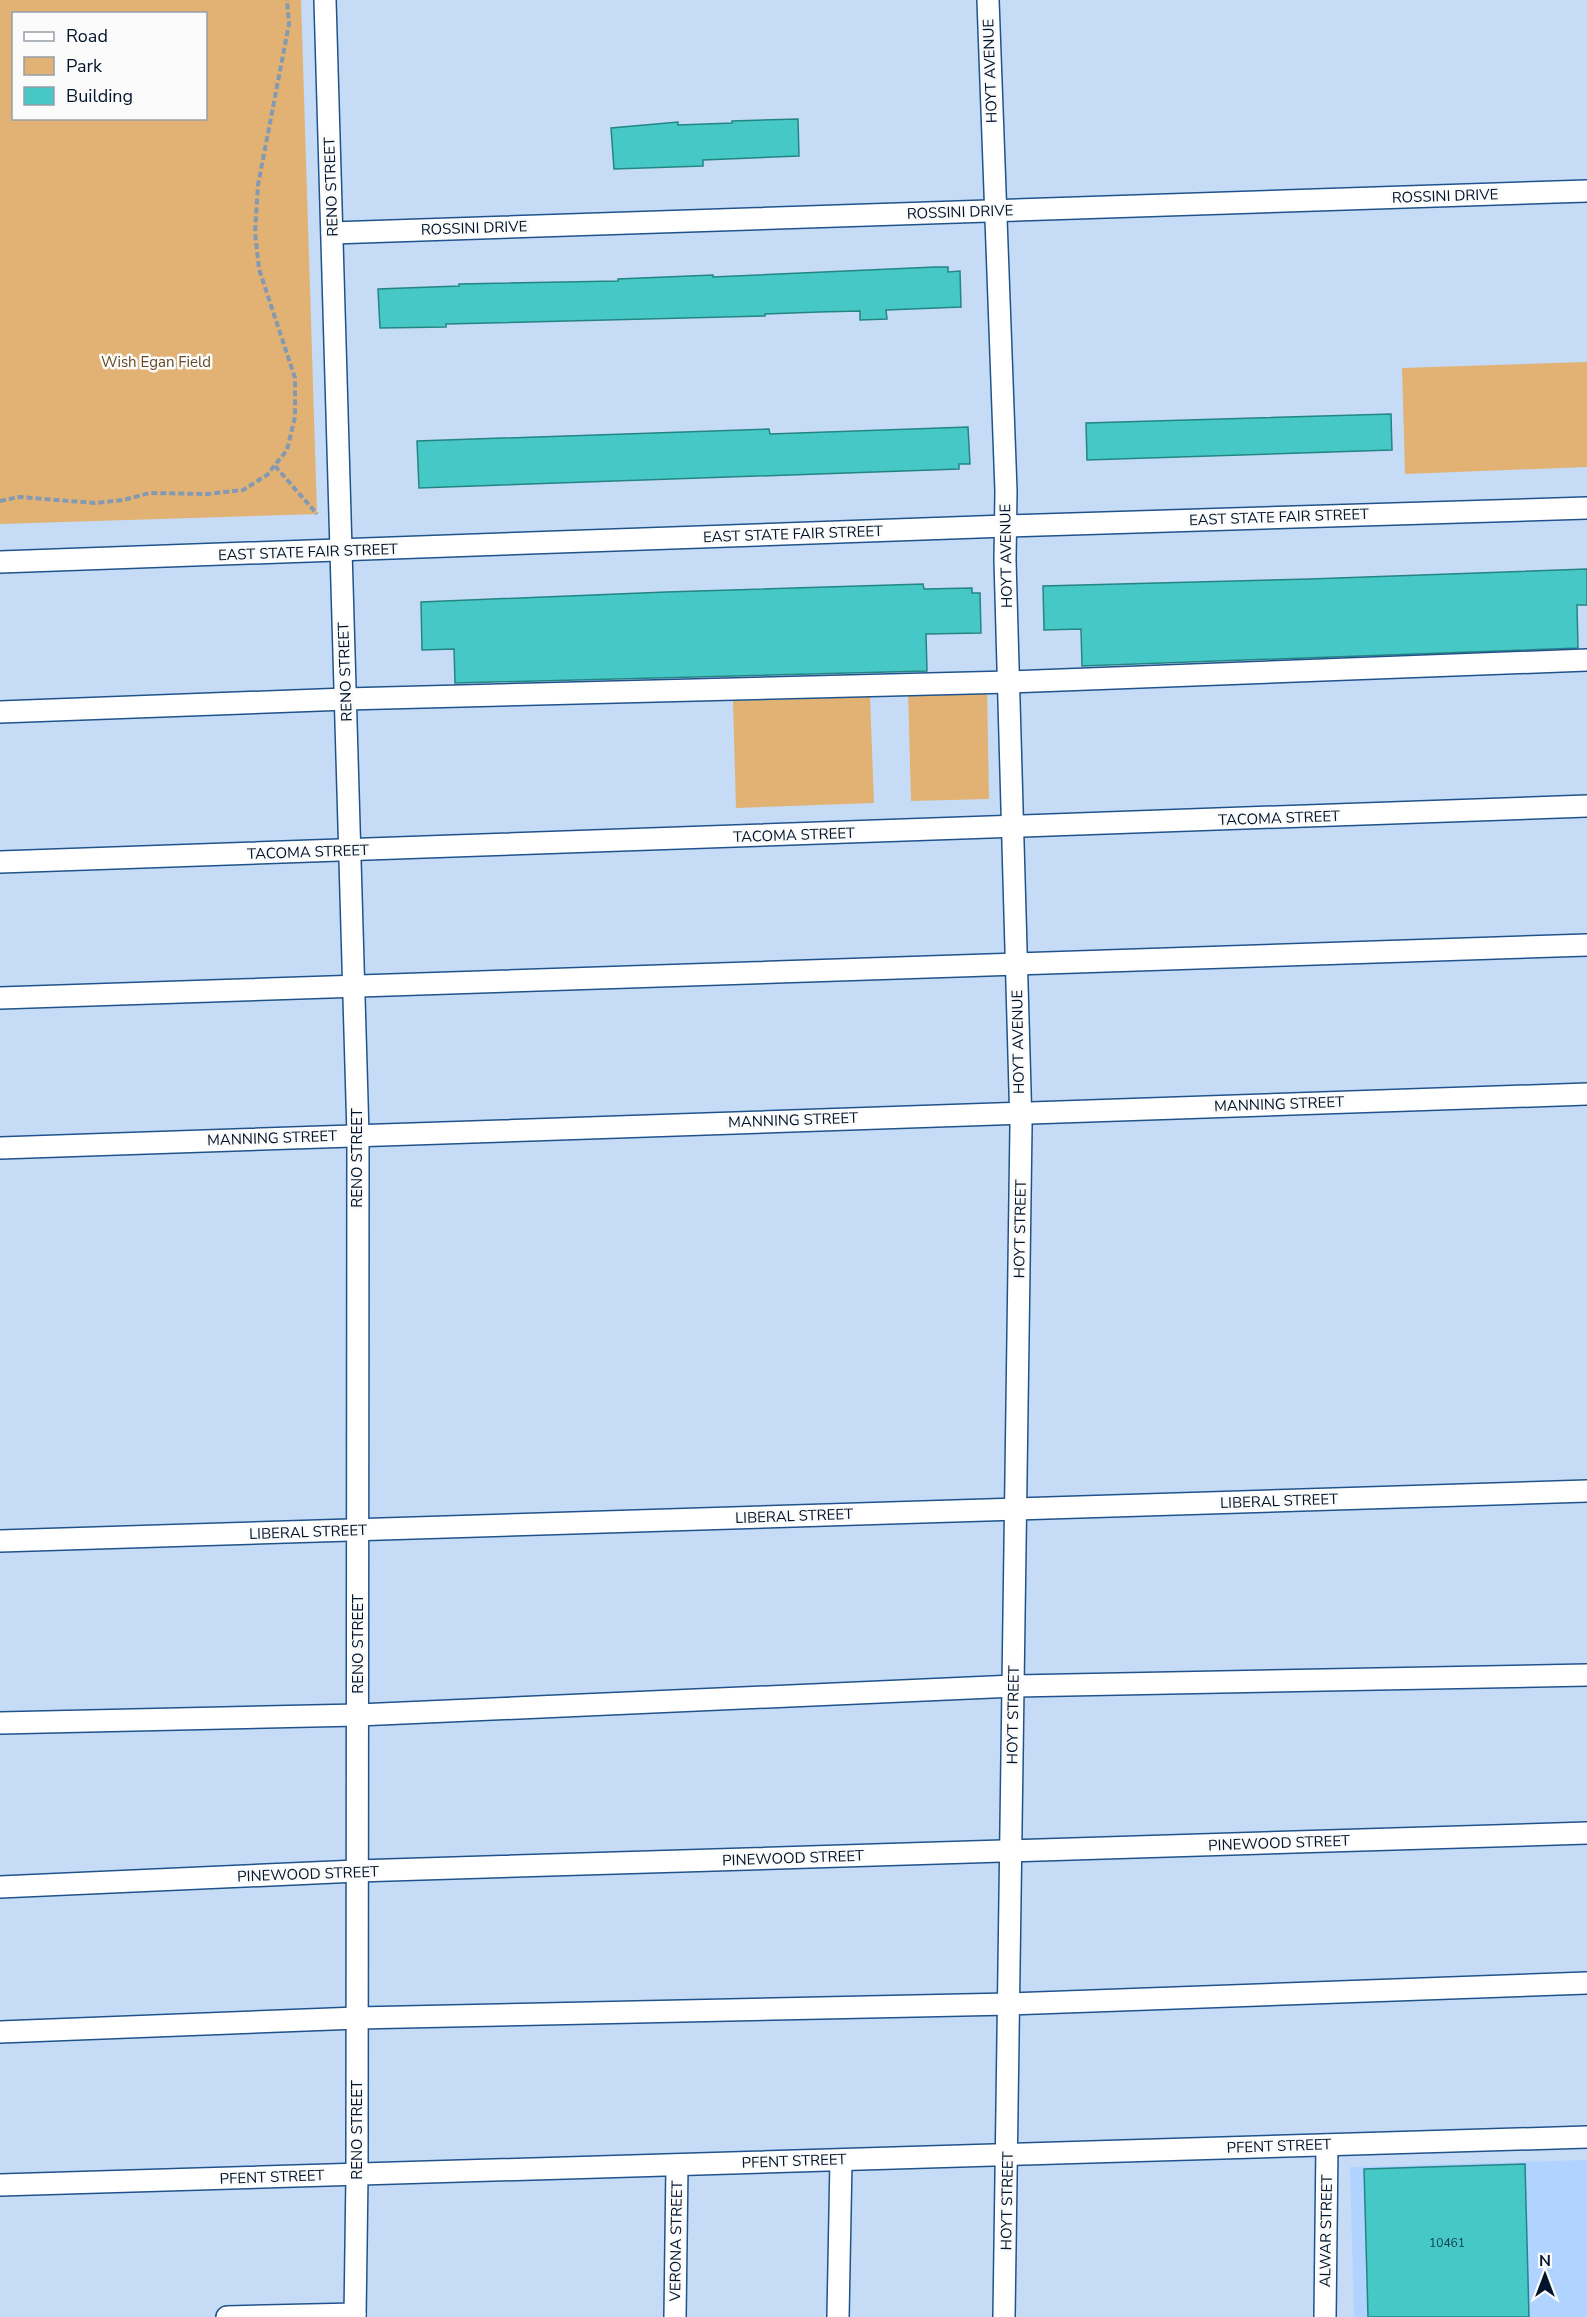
<svg xmlns="http://www.w3.org/2000/svg" width="1587" height="2317" font-family="'Nunito Sans',sans-serif">
	<rect width="100%" height="100%" fill="#c6dcf6"/>
	<path fill="#b0d4ff" d="M1587,2160V2317H1354L1350,2167Z"/>
	<g fill="#e1b274" fill-rule="evenodd">
		<path d="M0,0H301L317,514L0,524ZM14,14H206V118H14Z"/>
		<path d="M1587,362V467L1405,474L1402,368Z"/>
		<path d="M987,687L989,799L911,801L908,689Z"/>
		<path d="M870,697L874,803L736,808L733,701Z"/>
	</g>
	<g fill="#46c8c6" stroke="#248584" stroke-width="1.5">
		<path d="M798,119L799,156L703,160V166L614,169L611,128L678,122V125L732,123V121Z"/>
		<path d="M935,267H948V272L960,271L961,307L886,310L887,319L860,320V311L819,312L765,314V316L446,324V327L380,328L378,289L459,286V284L618,281V279L713,275V277Z"/>
		<path d="M1391,414L1392,450L1087,460L1086,423Z"/>
		<path d="M968,427L970,464H959V469L419,488L417,441L769,429L770,434Z"/>
		<path d="M1587,569V605H1577L1578,648L1082,666L1081,629L1044,630L1043,586L1310,579Z"/>
		<path d="M923,584L924,589L972,588V593H980L981,633L926,634L927,671L455,683L454,649L422,650L421,602L666,592Z"/>
		<path d="M1525,2164L1529,2317H1368L1364,2169Z"/>
	</g>
	<g fill="none" stroke-linecap="round" stroke-linejoin="round">
		<g stroke="#20538c" stroke-width="24">
			<g id="minor">
				<path d="M325,0L358,1135L357,2175L355,2317"/>
				<path d="M988,0L1006,491L1005,560L1021,1126L1004,2317"/>
				<path d="M332,233L1587,191"/>
				<path d="M0,562L1006,526L1587,508"/>
				<path d="M0,712L346,699L1009,682L1587,660"/>
				<path d="M0,862L1587,806"/>
				<path d="M0,998L1587,945"/>
				<path d="M0,1148L1587,1094"/>
				<path d="M0,1541L1587,1491"/>
				<path d="M0,1723L358,1715L1014,1686L1587,1675"/>
				<path d="M0,1887L357,1871L1587,1833"/>
				<path d="M0,2032L357,2018L1009,2004L1587,1983"/>
				<path d="M0,2185L1587,2137"/>
				<path d="M227,2317L355,2314"/>
				<path d="M675,2317L677,2165"/>
				<path d="M838,2317L841,2160"/>
				<path d="M1325,2317L1327,2145"/>
			</g>
		</g>
		<g stroke="#8499b2" stroke-width="4" stroke-dasharray="6 3" stroke-linecap="butt">
			<path d="M275,466L317,514"/>
			<path d="M0,501L19,497L95,503L123,500L150,493L208,494L243,490L267,475L287,450L295,417V378L259,269L255,232L258,185L289,24L287,0"/>
		</g>
		<use href="#minor" stroke="#fff" stroke-width="21"/>
	</g>
	<g text-anchor="middle" dominant-baseline="central" stroke-width="5" stroke-linejoin="round" paint-order="stroke">
		<g font-size="12" fill="#124152">
			<text x="1447" y="2243">10461</text>
		</g>
		<g font-size="15" fill="#01142b" stroke="#fbfbfb">
			<text transform="translate(990 71) rotate(-92)">HOYT AVENUE</text>
			<text transform="translate(331 187) rotate(-92)">RENO STREET</text>
			<text transform="translate(1445 196) rotate(-2)">ROSSINI DRIVE</text>
			<text transform="translate(960 212) rotate(-2)">ROSSINI DRIVE</text>
			<text transform="translate(474 228) rotate(-2)">ROSSINI DRIVE</text>
			<text transform="translate(1279 517) rotate(-2)">EAST STATE FAIR STREET</text>
			<text transform="translate(793 534) rotate(-2)">EAST STATE FAIR STREET</text>
			<text transform="translate(308 552) rotate(-2)">EAST STATE FAIR STREET</text>
			<text transform="translate(1006 556) rotate(-91)">HOYT AVENUE</text>
			<text transform="translate(345 672) rotate(-92)">RENO STREET</text>
			<text transform="translate(1279 818) rotate(-2)">TACOMA STREET</text>
			<text transform="translate(794 835) rotate(-2)">TACOMA STREET</text>
			<text transform="translate(308 852) rotate(-2)">TACOMA STREET</text>
			<text transform="translate(1018 1042) rotate(-91)">HOYT AVENUE</text>
			<text transform="translate(1279 1104) rotate(-2)">MANNING STREET</text>
			<text transform="translate(793 1120) rotate(-2)">MANNING STREET</text>
			<text transform="translate(272 1138) rotate(-2)">MANNING STREET</text>
			<text transform="translate(357 1158) rotate(-90)">RENO STREET</text>
			<text transform="translate(1020 1229) rotate(-89)">HOYT STREET</text>
			<text transform="translate(1279 1501) rotate(-2)">LIBERAL STREET</text>
			<text transform="translate(794 1516) rotate(-2)">LIBERAL STREET</text>
			<text transform="translate(308 1532) rotate(-2)">LIBERAL STREET</text>
			<text transform="translate(358 1644) rotate(-90)">RENO STREET</text>
			<text transform="translate(1013 1715) rotate(-89)">HOYT STREET</text>
			<text transform="translate(1279 1843) rotate(-2)">PINEWOOD STREET</text>
			<text transform="translate(793 1858) rotate(-2)">PINEWOOD STREET</text>
			<text transform="translate(308 1874) rotate(-2)">PINEWOOD STREET</text>
			<text transform="translate(357 2130) rotate(-90)">RENO STREET</text>
			<text transform="translate(1279 2146) rotate(-2)">PFENT STREET</text>
			<text transform="translate(794 2161) rotate(-2)">PFENT STREET</text>
			<text transform="translate(272 2177) rotate(-2)">PFENT STREET</text>
			<text transform="translate(1007 2201) rotate(-89)">HOYT STREET</text>
			<text transform="translate(1326 2231) rotate(-89)">ALWAR STREET</text>
			<text transform="translate(676 2241) rotate(-89)">VERONA STREET</text>
		</g>
		<g font-size="15" fill="#664a22" stroke="#fbfbfb">
			<text x="156" y="362">Wish Egan Field</text>
		</g>
	</g>
	<rect x="12" y="12" width="195" height="108" fill="#fbfbfb" stroke="#979fa8" stroke-width="1.5"/>
	<rect x="24" y="32" width="30" height="9" fill="#ffffff" stroke="#979fa8" stroke-width="1.5"/>
	<text x="66" y="42" font-size="18" fill="#01142b">Road</text>
	<rect x="24" y="57" width="30" height="18" fill="#e1b274" stroke="#979fa8" stroke-width="1.5"/>
	<text x="66" y="72" font-size="18" fill="#01142b">Park</text>
	<rect x="24" y="87" width="30" height="18" fill="#46c8c6" stroke="#979fa8" stroke-width="1.5"/>
	<text x="66" y="102" font-size="18" fill="#01142b">Building</text>
	<g transform="translate(1545 2275)" stroke="#fbfbfb" stroke-width="4.5" paint-order="stroke">
	<path d="M0-4.5L10 22L0 15L-10 22Z" fill="#01142b"/>
	<text y="-9" font-size="16" font-weight="bold" text-anchor="middle" fill="#01142b">N</text>
	</g>
</svg>
